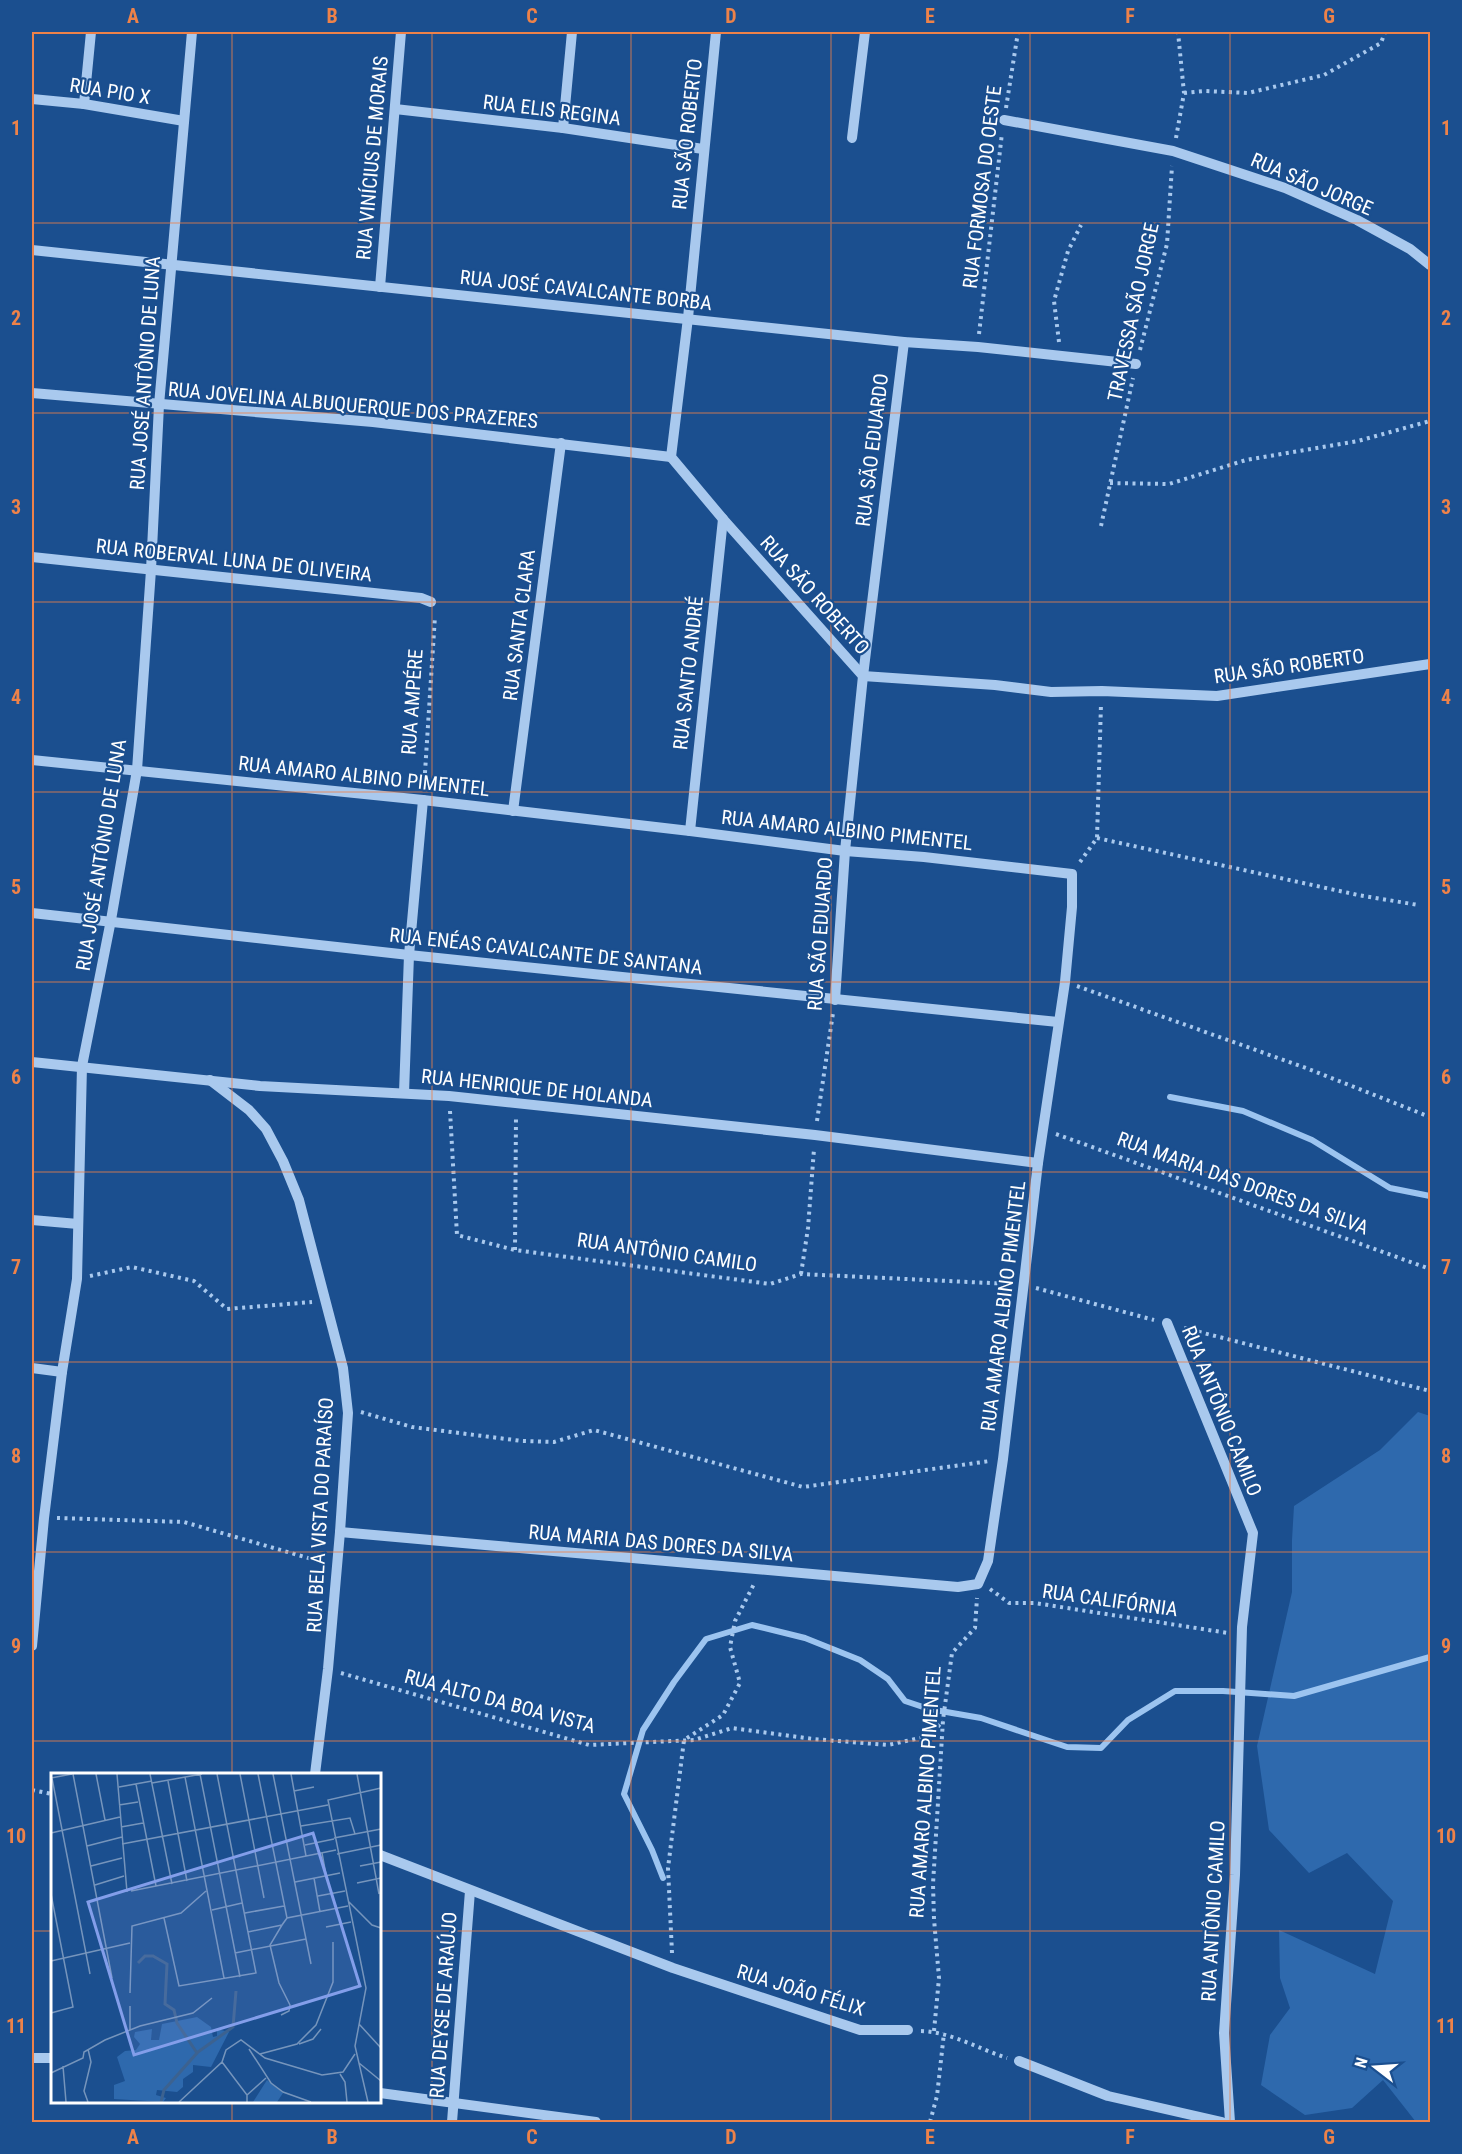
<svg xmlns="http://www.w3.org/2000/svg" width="1462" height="2154" font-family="'Roboto Condensed',sans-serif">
	<rect width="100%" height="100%" fill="#1b4f8f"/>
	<path fill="#2e69ad" d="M1418,1412L1430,1416V2122H1416L1383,2080L1352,2108L1305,2115L1261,2085L1270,2035L1290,2008L1280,1978L1279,1930L1375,1974L1393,1901L1347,1853L1309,1873L1269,1830L1257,1746L1292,1592V1540L1294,1506L1380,1450Z"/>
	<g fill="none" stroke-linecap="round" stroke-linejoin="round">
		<g stroke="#9cc4f0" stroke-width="6">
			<path d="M1170,1097L1243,1111L1312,1140L1390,1188L1430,1196"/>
			<path d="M663,1878L652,1850L624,1794L643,1730L674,1682L706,1639L752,1625L805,1638L860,1660L888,1679L905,1701L929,1709L981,1718L1067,1747L1101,1748L1128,1720L1175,1691H1223L1294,1696L1430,1657"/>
		</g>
		<g stroke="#a9c9ee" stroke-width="4" stroke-dasharray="3 4.5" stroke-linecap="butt">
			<path d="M1184,93L1205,91L1248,93L1324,75L1381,43L1385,32"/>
			<path d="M1006,108L1018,32"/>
			<path d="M1176,138L1184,93L1178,32"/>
			<path d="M979,334L1002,133"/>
			<path d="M1059,342L1054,301L1068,251L1081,225"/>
			<path d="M1140,350L1167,244L1172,166"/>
			<path d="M1110,483L1169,484L1246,460L1358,441L1430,421"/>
			<path d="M1101,526L1133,378"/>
			<path d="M424,788L435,616"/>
			<path d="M1097,838L1358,895L1418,905"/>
			<path d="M1080,862L1097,838L1101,704"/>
			<path d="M1077,986L1306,1068L1430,1117"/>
			<path d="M450,1111L457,1235L515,1250L770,1284L801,1274L1011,1284"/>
			<path d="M817,1121L833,1013"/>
			<path d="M1056,1134L1430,1269"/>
			<path d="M515,1250L516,1116"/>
			<path d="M801,1274L808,1228L814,1149"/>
			<path d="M90,1276L132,1267L194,1281L227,1309L312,1302"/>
			<path d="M1036,1288L1154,1320"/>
			<path d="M1184,1328L1430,1391"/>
			<path d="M361,1412L412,1427L522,1441L554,1442L594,1430L803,1487L990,1461"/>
			<path d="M57,1518L184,1522L322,1562"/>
			<path d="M990,1589L1009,1603H1035L1228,1633"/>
			<path d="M341,1673L589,1745L694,1740L732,1728L813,1739L888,1745L929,1736L943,1721"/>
			<path d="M32,1790L52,1794"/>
			<path d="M672,1953L668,1868L684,1740L723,1715L740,1683L730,1647L735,1621L755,1582"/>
			<path d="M921,2031C951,2032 979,2049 1007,2058"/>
			<path d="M934,2031L939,1978L934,1919L933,1884L943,1720L952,1653L975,1628L977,1598"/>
			<path d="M930,2122L937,2096L944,2033"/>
		</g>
		<g stroke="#a9c9ee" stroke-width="10">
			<path d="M716,32L688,318L671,457L723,519L863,676L995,685L1051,692L1102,691L1217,696L1430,664"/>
			<path d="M32,99L84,104L184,121"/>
			<path d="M84,104L91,32"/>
			<path d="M395,109L563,128L703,149"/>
			<path d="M1004,120L1173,151L1285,188L1357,220L1410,249L1430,265"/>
			<path d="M563,128L572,32"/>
			<path d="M852,138L865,32"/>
			<path d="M32,250L904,342L978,347L1136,364"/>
			<path d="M380,287L401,32"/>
			<path d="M32,393L373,422L671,457"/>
			<path d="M32,557L421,598L431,602"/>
			<path d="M32,760L423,800L690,831L845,851L924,857L1072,874V907L1065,982L1038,1163L1003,1459L988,1561L978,1584L958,1587L340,1532"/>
			<path d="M513,811L561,443"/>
			<path d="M690,831L723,519"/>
			<path d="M32,913L409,955L1058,1022"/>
			<path d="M835,1000L845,851L863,676L904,342"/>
			<path d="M32,1062L260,1086L449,1096L815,1135L1038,1163"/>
			<path d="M210,1080L249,1110L266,1129L283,1161L299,1200L343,1368L348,1413L340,1532L328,1669L315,1774"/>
			<path d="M404,1093L409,955L423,800"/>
			<path d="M32,1220L78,1224"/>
			<path d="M1167,1323L1253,1533L1242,1627L1235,1875L1224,2033L1230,2122"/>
			<path d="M32,1368L62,1372"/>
			<path d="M32,1646L44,1518L62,1372L77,1279L82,1066L111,920L137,770L151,570L159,405L192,32"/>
			<path d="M380,1855L673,1968L860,2030H908"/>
			<path d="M32,2058H52"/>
			<path d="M1019,2061L1108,2096L1222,2122"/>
			<path d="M380,2093L596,2122"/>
			<path d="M452,2122L470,1891"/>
		</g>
	</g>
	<path fill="none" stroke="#ee8249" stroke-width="1.5" stroke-opacity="0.55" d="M232,32V1774M432,32V2122M631,32V2122M831,32V2122M1030,32V2122M1230,32V2122M32,223H1430M32,413H1430M32,602H1430M32,792H1430M32,982H1430M32,1172H1430M32,1362H1430M32,1552H1430M32,1741H1430M32,1931H52M380,1931H1430M232,2102V2122"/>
	<g text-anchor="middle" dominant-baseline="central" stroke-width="4.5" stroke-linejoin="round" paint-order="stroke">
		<g font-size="20" fill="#fff" stroke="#1b4f8f">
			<text transform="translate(110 91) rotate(9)">RUA PIO X</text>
			<text transform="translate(552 110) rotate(7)">RUA ELIS REGINA</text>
			<text transform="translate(687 134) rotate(-84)">RUA SÃO ROBERTO</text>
			<text transform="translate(372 158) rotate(-85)">RUA VINÍCIUS DE MORAIS</text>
			<text transform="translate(1312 184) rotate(23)">RUA SÃO JORGE</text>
			<text transform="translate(982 187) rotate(-83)">RUA FORMOSA DO OESTE</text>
			<text transform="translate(586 290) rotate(6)">RUA JOSÉ CAVALCANTE BORBA</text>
			<text transform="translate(1133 312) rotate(-78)">TRAVESSA SÃO JORGE</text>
			<text transform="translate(145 373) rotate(-86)">RUA JOSÉ ANTÔNIO DE LUNA</text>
			<text transform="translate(353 405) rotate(5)">RUA JOVELINA ALBUQUERQUE DOS PRAZERES</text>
			<text transform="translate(872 450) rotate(-83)">RUA SÃO EDUARDO</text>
			<text transform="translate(234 560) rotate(6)">RUA ROBERVAL LUNA DE OLIVEIRA</text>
			<text transform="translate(815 595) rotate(48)">RUA SÃO ROBERTO</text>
			<text transform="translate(519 625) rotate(-83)">RUA SANTA CLARA</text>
			<text transform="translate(1289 666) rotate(-8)">RUA SÃO ROBERTO</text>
			<text transform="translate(688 673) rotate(-84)">RUA SANTO ANDRÉ</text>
			<text transform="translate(412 702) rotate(-86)">RUA AMPÉRE</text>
			<text transform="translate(364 776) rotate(6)">RUA AMARO ALBINO PIMENTEL</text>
			<text transform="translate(847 830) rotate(6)">RUA AMARO ALBINO PIMENTEL</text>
			<text transform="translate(101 855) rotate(-81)">RUA JOSÉ ANTÔNIO DE LUNA</text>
			<text transform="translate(820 934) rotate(-86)">RUA SÃO EDUARDO</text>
			<text transform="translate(546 951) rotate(6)">RUA ENÉAS CAVALCANTE DE SANTANA</text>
			<text transform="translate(537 1088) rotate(6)">RUA HENRIQUE DE HOLANDA</text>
			<text transform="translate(1243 1183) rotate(20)">RUA MARIA DAS DORES DA SILVA</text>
			<text transform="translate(667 1252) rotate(8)">RUA ANTÔNIO CAMILO</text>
			<text transform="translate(1003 1306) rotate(-83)">RUA AMARO ALBINO PIMENTEL</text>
			<text transform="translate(1222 1411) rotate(68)">RUA ANTÔNIO CAMILO</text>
			<text transform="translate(320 1515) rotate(-87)">RUA BELA VISTA DO PARAÍSO</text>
			<text transform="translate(661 1543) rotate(5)">RUA MARIA DAS DORES DA SILVA</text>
			<text transform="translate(1110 1600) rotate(8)">RUA CALIFÓRNIA</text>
			<text transform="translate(500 1701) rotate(15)">RUA ALTO DA BOA VISTA</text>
			<text transform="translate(925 1792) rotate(-86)">RUA AMARO ALBINO PIMENTEL</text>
			<text transform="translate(1213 1911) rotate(-87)">RUA ANTÔNIO CAMILO</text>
			<text transform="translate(801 1990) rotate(17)">RUA JOÃO FÉLIX</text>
			<text transform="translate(443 2005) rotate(-86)">RUA DEYSE DE ARAÚJO</text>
		</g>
	</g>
	<g transform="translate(51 1773)">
		<rect width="330" height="330" fill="#1b4f8f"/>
		<path d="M146,244L160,254L162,264L166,263V256L178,259L160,294L142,292V299L132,306V314L126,319L106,317L105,322L115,325L112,329L63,326V312L74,308L66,284L74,278L85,277L89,271L83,264L84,259L101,256L100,267H108L111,251ZM216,307L232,320L226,329H202Z" fill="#2e69ad"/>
		<path fill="none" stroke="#3c6290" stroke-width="3" d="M87,190L94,183H102L116,191L114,231L123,237L126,250L146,280L113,317L110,329M147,279L182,254L185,218"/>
		<path fill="none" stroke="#7695bc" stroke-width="1.5" d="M22,1L61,205M45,1L54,47M66,1L76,119M99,1L121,111M149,1L189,204M189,1L213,125M207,1L236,145M222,1L260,191M240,1L255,83M306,1L328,121M134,4L173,205M0,5L21,1M1,5L39,201M117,8L136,108M101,10L151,1M85,11L105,113M68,14L101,8M243,18L263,14M68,32L87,29M250,53L299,45L304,61M70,54L92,50M0,60L69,44M283,65L330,56M71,71L277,32M254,72L283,66M36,73L71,64M271,80L275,102M286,81L330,72M40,93L71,85M309,93L330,89M263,105L269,139M244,109L289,100M306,110L330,105M44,112L73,103M80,118L285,77M0,121L22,234L0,240M267,123L294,118M297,128L321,152L330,155M161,137L191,130M194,140L233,133M113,145L128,213L205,200L166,1M275,154L300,149M197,159L231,152M184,180L255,166M0,188L79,170M79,220L81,153L130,140L155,118M79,233V257M230,242L238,238L239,232L228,210L219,172L231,152L236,145L297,133M308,251L330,275M248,271L262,266L270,256M198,276L220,310L232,319L260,329M209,281L246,271L265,252L282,209V169M171,289L196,322V329M308,290L330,308M12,293L15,329M0,300L32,285L33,279L54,267L89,253L142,240L161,225M289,301L294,309L296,329M196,322L215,305M37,329L33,318L40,289L37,276M128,329L171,289L175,277L190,267L214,285L271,302L292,299L304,281M317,329L304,273L315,215L277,27L330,15"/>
		<path fill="#839eea" fill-opacity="0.15" stroke="#839eea" stroke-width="3" d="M262,60L309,213L83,282L37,129Z"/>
		<rect width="330" height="330" fill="none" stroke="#fff" stroke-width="3"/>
	</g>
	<rect width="1462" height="2154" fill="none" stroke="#1b4f8f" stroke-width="66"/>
	<g transform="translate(1375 2067) rotate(287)" stroke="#1b4f8f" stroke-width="4.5" paint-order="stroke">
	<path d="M0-4.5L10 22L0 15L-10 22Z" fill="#ffffff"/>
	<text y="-9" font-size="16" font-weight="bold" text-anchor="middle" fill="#ffffff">N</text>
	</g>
	<rect x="33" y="33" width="1396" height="2088" fill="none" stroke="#ee8249" stroke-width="2"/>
	<g font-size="20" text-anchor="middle" font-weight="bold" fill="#ee8249">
		<text x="133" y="23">A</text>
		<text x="332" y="23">B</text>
		<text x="532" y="23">C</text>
		<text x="731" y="23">D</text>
		<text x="930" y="23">E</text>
		<text x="1130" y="23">F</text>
		<text x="1329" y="23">G</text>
		<text x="16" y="135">1</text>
		<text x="1446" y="135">1</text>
		<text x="16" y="325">2</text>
		<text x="1446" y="325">2</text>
		<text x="16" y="514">3</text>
		<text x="1446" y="514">3</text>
		<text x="16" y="704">4</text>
		<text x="1446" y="704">4</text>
		<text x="16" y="894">5</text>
		<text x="1446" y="894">5</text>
		<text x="16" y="1084">6</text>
		<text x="1446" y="1084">6</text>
		<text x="16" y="1274">7</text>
		<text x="1446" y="1274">7</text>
		<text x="16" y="1463">8</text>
		<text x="1446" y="1463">8</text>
		<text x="16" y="1653">9</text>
		<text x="1446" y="1653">9</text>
		<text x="16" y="1843">10</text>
		<text x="1446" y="1843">10</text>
		<text x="16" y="2033">11</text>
		<text x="1446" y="2033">11</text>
		<text x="133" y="2144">A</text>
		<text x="332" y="2144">B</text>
		<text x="532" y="2144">C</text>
		<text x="731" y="2144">D</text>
		<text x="930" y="2144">E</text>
		<text x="1130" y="2144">F</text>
		<text x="1329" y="2144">G</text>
	</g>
</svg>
